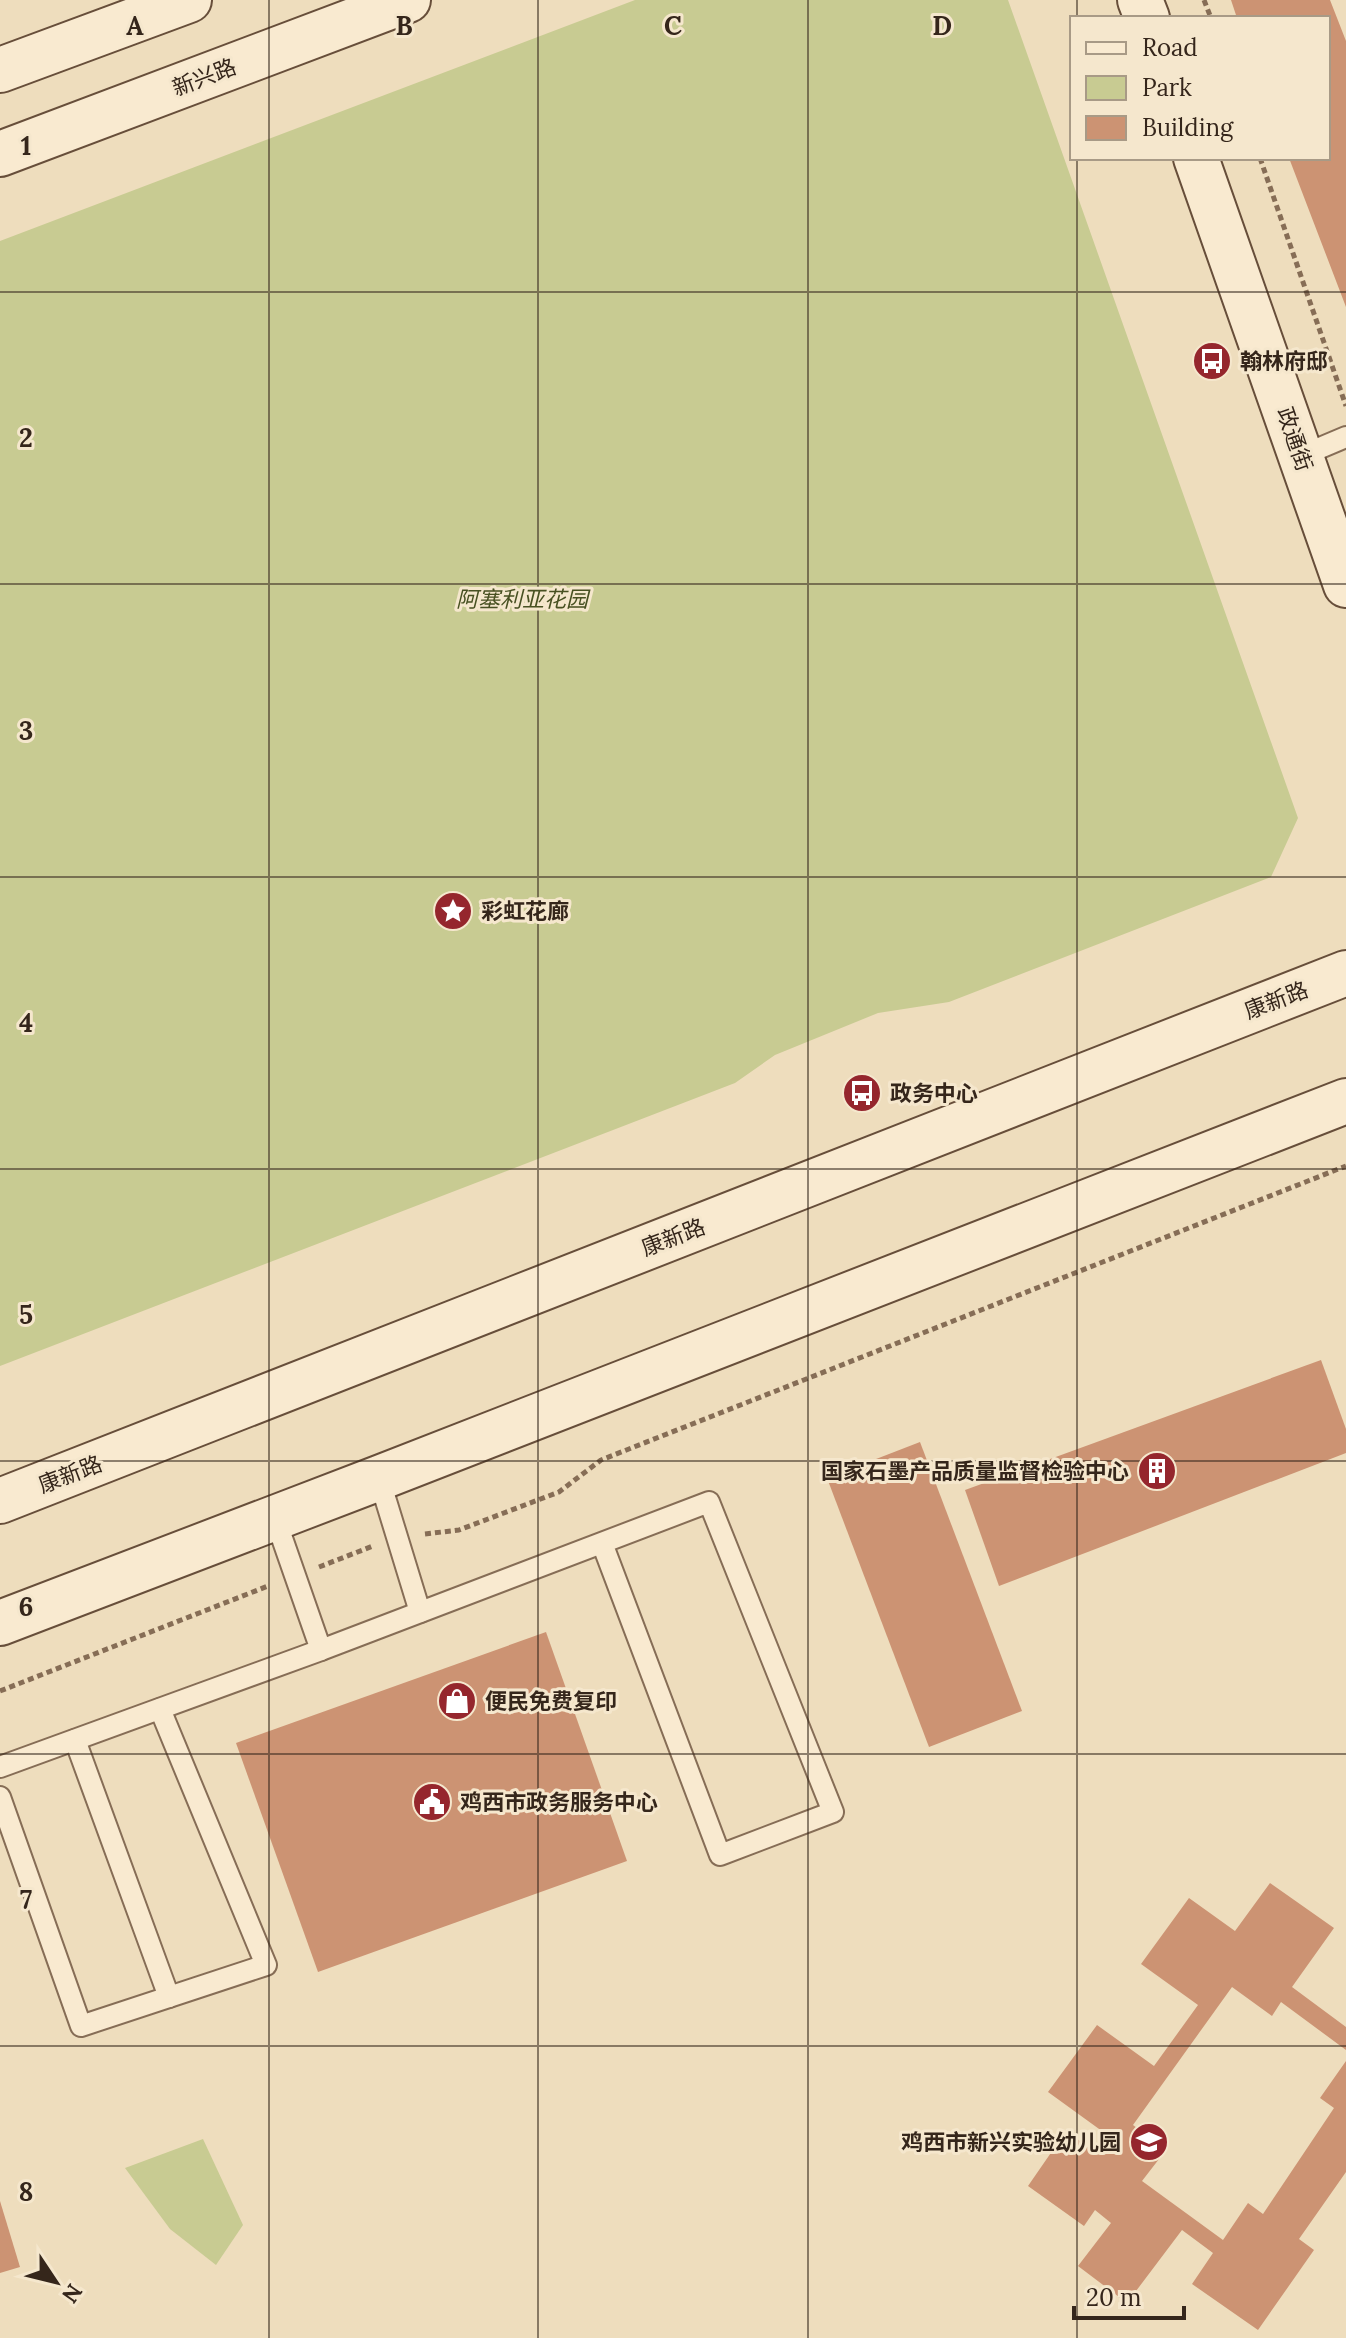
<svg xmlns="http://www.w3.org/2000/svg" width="1346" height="2338" font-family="Lora,'Noto Sans SC',serif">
	<rect width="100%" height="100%" fill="#eeddbd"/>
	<g fill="#c8cb92">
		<path d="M635,0H1008L1298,818L1271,877L949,1002L878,1013L775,1055L735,1083L0,1366V241Z"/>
		<path d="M203,2139L243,2225L216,2265L170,2229L125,2168Z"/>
	</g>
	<g fill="#cc9373">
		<path d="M1231,0H1330L1346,41V307L1289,158H1328V18H1237Z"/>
		<path d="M1321,1360L1346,1429V1453L999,1586L965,1490Z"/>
		<path d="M920,1442L1022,1711L929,1747L827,1478Z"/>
		<path d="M546,1632L627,1861L318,1972L236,1743Z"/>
		<path d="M1270,1883L1334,1928L1292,1987L1346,2027V2050L1281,2002L1272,2016L1232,1987L1133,2125L1166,2150L1142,2181L1223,2240L1248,2203L1263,2214L1334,2108L1320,2098L1346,2061V2172L1299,2239L1314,2250L1258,2330L1192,2284L1213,2253L1182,2230L1127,2303L1078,2266L1111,2223L1095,2210L1084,2226L1028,2186L1066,2131L1094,2151L1106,2134L1048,2092L1097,2025L1154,2066L1198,2005L1141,1964L1189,1898L1235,1931Z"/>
		<path d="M0,2201L20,2267L0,2273Z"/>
	</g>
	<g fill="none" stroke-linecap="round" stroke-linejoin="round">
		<g stroke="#866d56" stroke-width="24">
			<g id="lane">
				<path d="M1301,456L1346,437"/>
				<path d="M379,1478L420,1612"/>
				<path d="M321,1650L709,1502L833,1812L720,1855L602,1543"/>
				<path d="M75,1740L169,1997"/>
				<path d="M0,1767L321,1650L275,1518"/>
				<path d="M0,1797L81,2026L266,1965L160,1709"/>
			</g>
		</g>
		<g stroke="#674e3a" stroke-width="48">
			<g id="secondary">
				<path d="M1140,0L1147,18"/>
				<path d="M0,70L189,0"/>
				<path d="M0,154L408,0"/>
				<path d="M1196,158L1346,585"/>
				<path d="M0,1501L1346,973"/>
				<path d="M0,1623L379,1478L1346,1101"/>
			</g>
		</g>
		<g stroke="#866d56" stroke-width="5" stroke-dasharray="6 4" stroke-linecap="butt">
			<path d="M1204,0L1211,18"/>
			<path d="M1260,158L1346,406"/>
			<path d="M425,1534L459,1530L559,1492L601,1460L1346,1166"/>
			<path d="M319,1567L373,1546"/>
			<path d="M0,1691L268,1586"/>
		</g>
		<use href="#lane" stroke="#f9ead0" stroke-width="20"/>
		<use href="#secondary" stroke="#f9ead0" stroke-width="44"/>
	</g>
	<path fill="none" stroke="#35261b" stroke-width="2" stroke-opacity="0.55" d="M269,0V2338M538,0V2338M808,0V2338M1077,0V18M1077,158V2338M0,292H1346M0,584H1346M0,877H1346M0,1169H1346M0,1461H1346M0,1754H1346M0,2046H1346"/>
	<defs>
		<g id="bus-disc" transform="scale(2)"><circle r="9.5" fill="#95262d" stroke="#f5e7cd"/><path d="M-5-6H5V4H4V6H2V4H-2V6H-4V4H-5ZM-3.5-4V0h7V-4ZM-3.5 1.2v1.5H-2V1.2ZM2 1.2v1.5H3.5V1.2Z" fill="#fff"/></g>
		<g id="sight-disc" transform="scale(2)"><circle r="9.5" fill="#95262d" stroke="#f5e7cd"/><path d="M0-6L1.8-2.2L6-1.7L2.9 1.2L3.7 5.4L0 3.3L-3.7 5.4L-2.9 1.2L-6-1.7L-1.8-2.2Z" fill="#fff"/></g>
		<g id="building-disc" transform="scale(2)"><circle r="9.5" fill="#95262d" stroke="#f5e7cd"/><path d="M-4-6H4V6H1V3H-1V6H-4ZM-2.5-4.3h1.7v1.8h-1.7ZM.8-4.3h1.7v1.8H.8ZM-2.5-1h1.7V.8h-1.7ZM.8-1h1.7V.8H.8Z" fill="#fff"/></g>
		<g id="shop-disc" transform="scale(2)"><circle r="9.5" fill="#95262d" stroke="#f5e7cd"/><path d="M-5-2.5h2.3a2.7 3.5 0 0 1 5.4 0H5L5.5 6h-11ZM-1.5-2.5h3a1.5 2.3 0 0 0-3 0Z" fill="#fff"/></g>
		<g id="civic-disc" transform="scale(2)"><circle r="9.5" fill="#95262d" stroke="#f5e7cd"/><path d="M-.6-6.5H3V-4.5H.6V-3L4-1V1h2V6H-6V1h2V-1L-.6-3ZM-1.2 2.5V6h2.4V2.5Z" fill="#fff"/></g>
		<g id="school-disc" transform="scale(2)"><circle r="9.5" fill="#95262d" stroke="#f5e7cd"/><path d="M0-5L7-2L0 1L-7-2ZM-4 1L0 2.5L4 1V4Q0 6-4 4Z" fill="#fff"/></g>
	</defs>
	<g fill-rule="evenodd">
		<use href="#bus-disc" x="1212" y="361"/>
		<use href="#sight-disc" x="453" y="911"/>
		<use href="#bus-disc" x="862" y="1093"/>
		<use href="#building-disc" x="1157" y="1471"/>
		<use href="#shop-disc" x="457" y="1701"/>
		<use href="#civic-disc" x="432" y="1802"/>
		<use href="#school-disc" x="1149" y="2142"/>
	</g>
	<g text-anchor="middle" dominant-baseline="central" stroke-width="6" stroke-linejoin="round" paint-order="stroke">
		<g font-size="22" fill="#35261b" stroke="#f5e7cd">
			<text transform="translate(204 77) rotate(-21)">新兴路</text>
			<text transform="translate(1295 439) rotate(71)">政通街</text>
			<text transform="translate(1276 1000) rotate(-21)">康新路</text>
			<text transform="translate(673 1237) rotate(-21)">康新路</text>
			<text transform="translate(70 1474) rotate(-21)">康新路</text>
		</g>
		<g font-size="22" font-weight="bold" fill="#35261b" stroke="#f5e7cd" text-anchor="start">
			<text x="1240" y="361">翰林府邸</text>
			<text x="481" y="911">彩虹花廊</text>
			<text x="890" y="1093">政务中心</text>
			<text x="1129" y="1471" text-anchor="end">国家石墨产品质量监督检验中心</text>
			<text x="485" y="1701">便民免费复印</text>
			<text x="460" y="1802">鸡西市政务服务中心</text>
			<text x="1121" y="2142" text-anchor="end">鸡西市新兴实验幼儿园</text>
		</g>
		<g font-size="22" font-style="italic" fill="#485122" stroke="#f5e7cd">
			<text x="522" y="599">阿塞利亚花园</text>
		</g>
	</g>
	<g font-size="26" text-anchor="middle" font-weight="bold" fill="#35261b" stroke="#f5e7cd" stroke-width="6" stroke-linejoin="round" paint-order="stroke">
		<text x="135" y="35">A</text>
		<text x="404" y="35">B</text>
		<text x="673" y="35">C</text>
		<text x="942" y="35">D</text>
		<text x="26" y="155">1</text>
		<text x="26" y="447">2</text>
		<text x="26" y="740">3</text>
		<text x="26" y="1032">4</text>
		<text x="26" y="1324">5</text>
		<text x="26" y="1616">6</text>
		<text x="26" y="1909">7</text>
		<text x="26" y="2201">8</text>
	</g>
	<rect x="1070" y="16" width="260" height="144" fill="#f5e7cd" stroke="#a89a86" stroke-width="2"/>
	<rect x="1086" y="42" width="40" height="12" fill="#f9ead0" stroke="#a89a86" stroke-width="2"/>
	<text x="1142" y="56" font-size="24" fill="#35261b">Road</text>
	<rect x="1086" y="76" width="40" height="24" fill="#c8cb92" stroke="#a89a86" stroke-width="2"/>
	<text x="1142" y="96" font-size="24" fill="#35261b">Park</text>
	<rect x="1086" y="116" width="40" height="24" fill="#cc9373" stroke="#a89a86" stroke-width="2"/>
	<text x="1142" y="136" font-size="24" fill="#35261b">Building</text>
	<g transform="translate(56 2282) rotate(125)" stroke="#f5e7cd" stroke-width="6" paint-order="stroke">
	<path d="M0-6L14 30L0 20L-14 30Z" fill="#35261b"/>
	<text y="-12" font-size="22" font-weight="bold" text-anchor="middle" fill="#35261b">N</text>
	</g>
	<path d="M1074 2306v12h110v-12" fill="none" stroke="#35261b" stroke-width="4"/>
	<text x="1086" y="2306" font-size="24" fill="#35261b" stroke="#f5e7cd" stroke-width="6" paint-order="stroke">20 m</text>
</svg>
